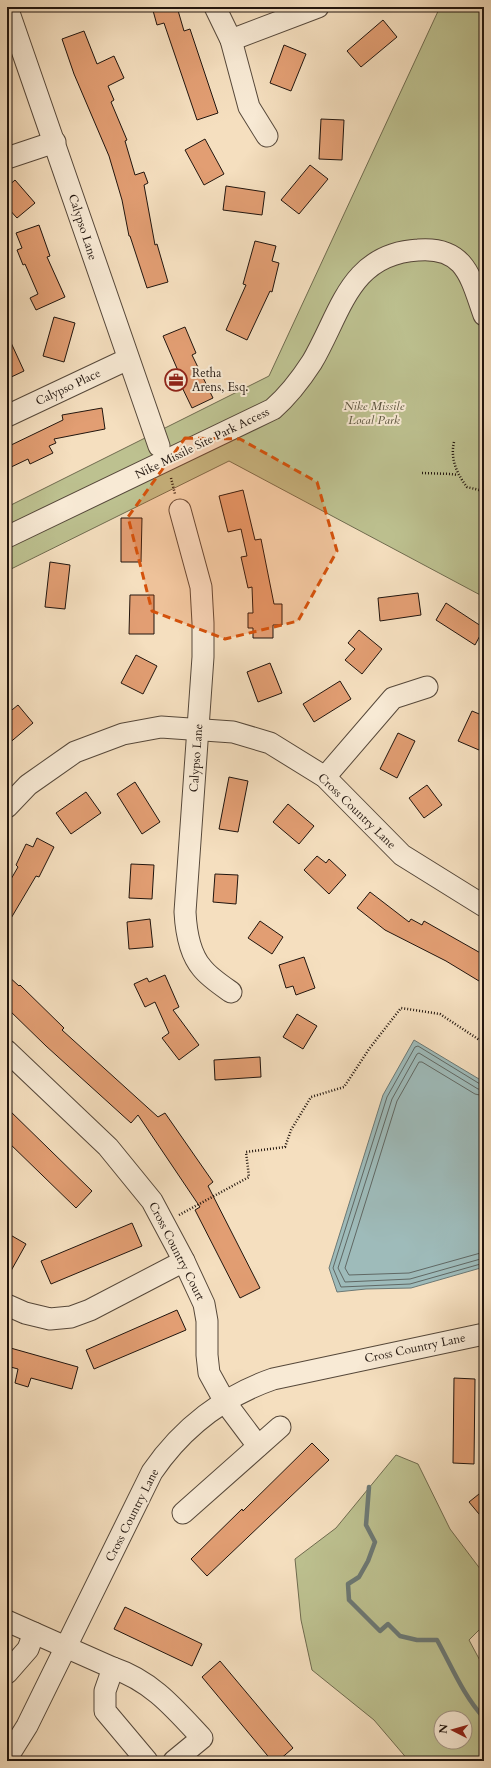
<svg xmlns="http://www.w3.org/2000/svg" width="491" height="1768" font-family="Cardo,serif">
	<rect width="100%" height="100%" fill="#f5dfbf"/>
	<filter id="stains"><feTurbulence type="fractalNoise" baseFrequency=".005" numOctaves="4"/><feColorMatrix values="0 0 0 0 .2 0 0 0 0 .09 0 0 0 0 .02 0 0 0 .5 -.17"/></filter>
	<radialGradient id="worn" r=".72"><stop offset=".6" stop-color="#630" stop-opacity="0"/><stop offset="1" stop-color="#630" stop-opacity=".3"/></radialGradient>
	<g fill="#bdc190" stroke="#6f6b4f" fill-rule="evenodd">
		<path d="M440,7H484V597L229,461L7,571V507L269,376Z"/>
		<path d="M396,1455L418,1464L450,1529L484,1574V1625L469,1640L484,1668V1761H409L374,1720L312,1670L301,1620L295,1559L336,1528ZM441,1718H465V1742H441Z"/>
	</g>
	<path fill="#9ebbba" stroke="#6c7975" d="M414,1040L484,1082V1267L411,1288L366,1289L337,1292L329,1268L383,1095Z"/>
	<g fill="none" stroke-linecap="round" stroke-linejoin="round">
		<g stroke="#606864" stroke-width="1">
			<path d="M484,1085L480,1084L418,1046L415,1047L387,1097L333,1268L341,1287L410,1284L484,1263"/>
			<path d="M484,1090L478,1089L419,1053L417,1054L392,1099L338,1268L345,1282L410,1279L484,1258"/>
			<path d="M484,1096L475,1094L422,1062H419L397,1101L345,1268L349,1275L409,1273L484,1252"/>
		</g>
		<path stroke="#6c7975" stroke-width="4.5" d="M369,1487L366,1525L375,1542L368,1561L359,1577L348,1584L349,1600L380,1631L388,1624L400,1636L417,1640H437C452,1667 463,1695 484,1718"/>
	</g>
	<g fill="#e29e73" stroke="#21150e">
		<path d="M152,7H177L184,31L190,29L218,113L197,120L164,23L157,25Z"/>
		<path d="M383,20L397,37L361,67L347,51Z"/>
		<path d="M84,31L97,64L114,56L124,78L108,86L114,100L111,102L127,140L125,141L135,175L144,172L148,183L144,185L155,245L157,244L168,282L147,288L130,236H129L122,200L109,156L74,74L62,39Z"/>
		<path d="M284,45L306,54L291,91L270,83Z"/>
		<path d="M321,119L344,120L342,160L319,159Z"/>
		<path d="M205,139L224,174L204,185L185,150Z"/>
		<path d="M310,165L328,179L299,214L281,200Z"/>
		<path d="M15,180L35,203L17,218L7,207V187Z"/>
		<path d="M226,186L265,192L262,215L223,210Z"/>
		<path d="M39,225L50,256L47,257L65,297L36,310L30,298L38,294L25,264L23,265L17,250L22,248L16,233Z"/>
		<path d="M255,241L276,246L272,261L279,263L272,292L270,291L247,340L226,330L246,285L243,284Z"/>
		<path d="M54,317L75,323L64,362L43,356Z"/>
		<path d="M185,327L196,353L192,355L213,398L192,408L179,381L182,380L163,336Z"/>
		<path d="M7,334L24,371L7,379Z"/>
		<path d="M102,408L105,429L54,439L56,443L49,446L53,453L30,464L28,459L7,469V447L63,420L62,415Z"/>
		<path d="M243,490L255,540L261,539L274,604H282V625H273V638H253V628H248V613H253L252,587L248,588L241,557L247,556L241,529L228,532L219,496Z"/>
		<path d="M121,518H142L141,562H121Z"/>
		<path d="M50,562L70,565L65,609L45,607Z"/>
		<path d="M418,593L421,615L380,621L378,598Z"/>
		<path d="M130,595H154V634H129Z"/>
		<path d="M446,603L484,628L475,645L436,620Z"/>
		<path d="M359,630L382,649L362,674L345,660L355,649L348,643Z"/>
		<path d="M136,655L157,666L143,694L121,683Z"/>
		<path d="M270,663L282,693L258,702L247,672Z"/>
		<path d="M340,681L351,699L314,722L303,704Z"/>
		<path d="M18,705L33,723L7,745V714Z"/>
		<path d="M472,711L484,716V739L479,750L458,741Z"/>
		<path d="M398,733L415,741L397,778L380,769Z"/>
		<path d="M229,777L248,781L238,832L219,829Z"/>
		<path d="M135,782L160,822L142,834L117,794Z"/>
		<path d="M427,785L442,805L424,818L409,798Z"/>
		<path d="M86,792L101,813L71,834L56,813Z"/>
		<path d="M288,804L314,826L299,844L273,822Z"/>
		<path d="M37,838L54,847L39,877L36,876L7,925V886L18,867L16,865L26,844L33,847Z"/>
		<path d="M317,856L326,863L329,859L346,875L329,894L304,870Z"/>
		<path d="M131,864L154,865L152,899L129,898Z"/>
		<path d="M215,874L238,875L236,904L213,902Z"/>
		<path d="M370,892L409,922L411,919L422,925L424,921L484,955V971L479,981L446,961L385,930L357,908Z"/>
		<path d="M150,919L153,947L129,949L127,922Z"/>
		<path d="M260,921L283,937L272,954L248,938Z"/>
		<path d="M304,957L315,988L296,995L293,986L286,988L279,965Z"/>
		<path d="M7,975L19,986L20,985L64,1028L62,1030L158,1117L165,1113L213,1182L208,1186L260,1288L240,1298L195,1210L200,1207L138,1115L131,1123L46,1046L7,1008Z"/>
		<path d="M165,975L179,1007L173,1010L199,1045L179,1060L162,1038L169,1033L155,1002L145,1007L134,984L147,978L149,982Z"/>
		<path d="M297,1014L317,1026L303,1049L283,1037Z"/>
		<path d="M260,1057L261,1077L215,1080L214,1060Z"/>
		<path d="M7,1108L92,1191L76,1208L7,1141Z"/>
		<path d="M132,1223L142,1246L51,1284L41,1261Z"/>
		<path d="M7,1233L26,1244L7,1278Z"/>
		<path d="M177,1310L186,1330L94,1369L86,1350Z"/>
		<path d="M7,1347L78,1367L72,1389L31,1378L28,1387L15,1383L18,1369L7,1366Z"/>
		<path d="M454,1378L475,1379L474,1464L453,1463Z"/>
		<path d="M312,1443L329,1460L207,1576L191,1559L242,1509L243,1511Z"/>
		<path d="M484,1490V1520L469,1502Z"/>
		<path d="M125,1607L202,1644L192,1666L114,1629Z"/>
		<path d="M220,1661L293,1748L278,1761H272L202,1677Z"/>
	</g>
	<g fill="none" stroke-linecap="round" stroke-linejoin="round">
		<g stroke="#56483a" stroke-width="23">
			<g id="minor">
				<path d="M7,7C59,153 107,300 159,446"/>
				<path d="M215,7L231,40L249,107L267,136"/>
				<path d="M231,40L318,7"/>
				<path d="M7,158L55,142"/>
				<path d="M7,416L128,359"/>
				<path d="M180,510L201,587L203,623V657L185,912C186,931 189,953 202,968C209,977 221,985 231,992"/>
				<path d="M7,537L273,409C289,395 301,379 312,362C341,313 349,254 418,250C466,246 471,279 484,315"/>
				<path d="M325,777L393,698L427,687"/>
				<path d="M7,807L28,785L75,752L123,734L161,727L233,732L270,743L325,777L402,855L484,906"/>
				<path d="M7,1051L108,1147L152,1201L184,1261L204,1304L207,1321V1355L209,1373L225,1402L258,1446"/>
				<path d="M7,1305L25,1313L50,1319L71,1317L90,1310L184,1261"/>
				<path d="M183,1513L280,1427"/>
				<path d="M7,1621L113,1668C152,1681 175,1709 202,1738L174,1761"/>
				<path d="M113,1668L105,1691V1711L147,1761"/>
				<path d="M7,1673L28,1649L34,1633"/>
				<path d="M7,1758L27,1726L152,1472C182,1428 224,1396 273,1379L484,1334"/>
			</g>
		</g>
		<g stroke="#21150e" stroke-width="2.5" stroke-dasharray="1 2" stroke-linecap="butt">
			<path d="M454,442C450,459 457,474 467,487L479,490L484,488"/>
			<path d="M422,473L451,474L458,475"/>
			<path d="M171,478L175,494"/>
			<path d="M179,1215L249,1177L246,1152L285,1147L291,1130L311,1097L344,1087L369,1049L401,1008L440,1014L484,1043"/>
		</g>
		<use href="#minor" stroke="#f8ead5" stroke-width="21"/>
	</g>
	<path fill="#d4520c" fill-opacity="0.2" stroke="#d4520c" stroke-width="3" stroke-dasharray="8 5" stroke-linejoin="round" d="M185,438L240,439L317,482L337,551L298,621L225,639L152,611L128,517Z"/>
	<defs>
		<g id="office-ring" transform="scale(1.15)"><circle r="9.5" fill="#f8ead5" stroke="#8f2418" stroke-width="1.5"/><path d="M-6-3h4V-5.5h4V-3h4V5H-6ZM-1-4.5V-3h2v-1.5ZM-6 0V1H6V0Z" fill="#8f2418"/></g>
	</defs>
	<g fill-rule="evenodd">
		<use href="#office-ring" x="176" y="380"/>
	</g>
	<g text-anchor="middle" dominant-baseline="central" stroke-width="4" stroke-linejoin="round" paint-order="stroke">
		<g font-size="12" fill="#21150e" stroke="#f8ead5">
			<text transform="translate(83 227) rotate(72)">Calypso Lane</text>
			<text transform="translate(68 387) rotate(-25)">Calypso Place</text>
			<text transform="translate(202 443) rotate(-26)">Nike Missile Site Park Access</text>
			<text transform="translate(196 758) rotate(-86)">Calypso Lane</text>
			<text transform="translate(357 811) rotate(44)">Cross Country Lane</text>
			<text transform="translate(177 1251) rotate(63)">Cross Country Court</text>
			<text transform="translate(415 1348) rotate(-12)">Cross Country Lane</text>
			<text transform="translate(132 1515) rotate(-63)">Cross Country Lane</text>
		</g>
		<g font-size="12" fill="#21150e" stroke="#f8ead5" text-anchor="start">
			<text x="192" y="373">Retha<tspan x="192" dy="14">Arens, Esq.</tspan></text>
		</g>
		<g font-size="12" font-style="italic" fill="#58513c" stroke="#f8ead5">
			<text x="374" y="406">Nike Missile<tspan x="374" dy="14">Local Park</tspan></text>
		</g>
	</g>
	<rect width="491" height="1768" fill="none" stroke="#f5dfbf" stroke-width="24"/>
	<rect x="8" y="8" width="475" height="1752" fill="none" stroke="#21150e" stroke-width="2"/>
	<rect x="12" y="12" width="467" height="1744" fill="none" stroke="#21150e"/>
	<g transform="translate(453 1730) rotate(276)"><circle r="19" fill="#f8ead5" stroke="#a29585"/>
	<path d="M0-3L7 15L0 10L-7 15Z" fill="#8f2418"/>
	<text y="-6" font-size="11" font-weight="bold" text-anchor="middle" fill="#21150e">N</text>
	</g>
	<rect width="100%" height="100%" filter="url(#stains)"/>
	<rect width="100%" height="100%" fill="url(#worn)"/>
</svg>
